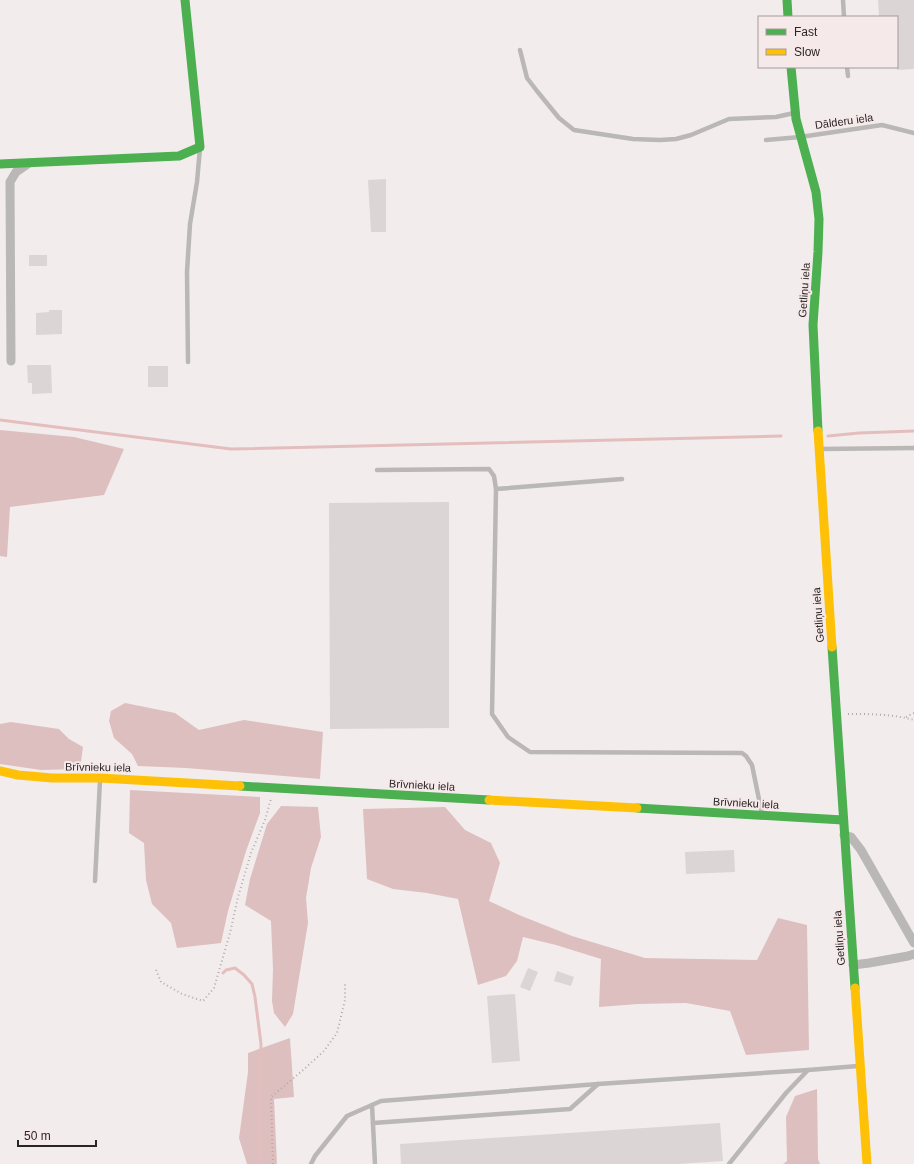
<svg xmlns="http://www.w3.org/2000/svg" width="914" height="1164" font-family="Arial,sans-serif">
	<rect width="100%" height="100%" fill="#f3ecec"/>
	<g fill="#ddbfbf">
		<path d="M0,430L74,437L124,449L104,495L10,507L7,557L0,556Z"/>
		<path d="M125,703L175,713L199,730L244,720L323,732L320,779L186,768L138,766L132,754L114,738L109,721L111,711Z"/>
		<path d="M11,722L59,729L69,739L83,747L80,769L41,770L0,764V724Z"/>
		<path d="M130,790L260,797V813L246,851L228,911L221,943L177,948L171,923L152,904L146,880L144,843L129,833Z"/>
		<path d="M281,806L318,807L321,837L311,868L306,898L308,923L293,1014L285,1027L274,1013L272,1001L273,969L271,921L245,905L250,879L267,824Z"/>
		<path d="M445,807L465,830L491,843L500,863L489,901L519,915L572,936L645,958L757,960L778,918L807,925L809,1050L746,1055L730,1011L686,1003L638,1004L599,1007L601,959L556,945L523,937L517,961L506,976L478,985L458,899L427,893L393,889L367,879L363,809Z"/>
		<path d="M290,1038L294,1097L274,1099L277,1164H247L239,1138L248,1072V1053Z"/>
		<path d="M817,1089L818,1159L820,1164H783L787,1161L786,1117L795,1096Z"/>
	</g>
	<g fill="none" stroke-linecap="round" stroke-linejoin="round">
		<g stroke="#e3bebd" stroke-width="3">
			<path d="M0,420L231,449L781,436"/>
			<path d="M828,436L859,433L914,431"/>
			<path d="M223,973L226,970L235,968L244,975L252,984L255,997L261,1044L260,1164"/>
		</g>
	</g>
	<g fill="#dbd5d5">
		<path d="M878,0H914V69L897,70V17H879Z"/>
		<path d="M386,179V232H371L368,180Z"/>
		<rect x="29" y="255" width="18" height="11"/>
		<path d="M49,310H62V334L36,335V313L49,312Z"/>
		<path d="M27,365H51L52,393L32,394V383H28Z"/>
		<rect x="148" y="366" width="20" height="21"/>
		<path d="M449,502V728L330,729L329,503Z"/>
		<path d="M734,850L735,872L686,874L685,852Z"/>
		<path d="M528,968L538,972L530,991L520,987Z"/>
		<path d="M557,971L574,977L571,986L554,981Z"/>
		<path d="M515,994L520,1061L492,1063L487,996Z"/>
		<path d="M720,1123L723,1161L677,1164H401L400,1144Z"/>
	</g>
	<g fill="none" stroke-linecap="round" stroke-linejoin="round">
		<g stroke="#b0acac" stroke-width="2" stroke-dasharray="1 3" stroke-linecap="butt">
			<path d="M848,714C870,714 892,714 914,720"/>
			<path d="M906,717L914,713"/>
			<path d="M156,970L161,982L182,994L203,1001L214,988L230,933L238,897L251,853L265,820L271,799"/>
			<path d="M273,1164L271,1097L302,1071L324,1051L337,1033L345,1000V982"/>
		</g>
		<g stroke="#bab7b7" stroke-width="4.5">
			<path d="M843,0L844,17"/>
			<path d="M520,50L527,78L537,91L559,118L574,130L633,139L660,140L676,139L691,135L729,119L776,117L794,113"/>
			<path d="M847,67L848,76"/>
			<path d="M766,140L800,137L882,125L914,133"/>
			<path d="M188,362L187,272L190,224L197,182L200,148"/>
			<path d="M820,449L914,448"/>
			<path d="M377,470L489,469L494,476L496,489"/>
			<path d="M622,479L496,489L492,714L508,737L530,752L742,753L746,756L752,765L762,814"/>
			<path d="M95,881L100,780"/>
			<path d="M372,1105L375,1164"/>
			<path d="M373,1123L570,1109L598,1084"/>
			<path d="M311,1164L315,1156L347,1116L381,1101L598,1084L808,1070"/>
			<path d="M729,1164L786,1093L808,1070L858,1066"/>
		</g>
		<g stroke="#bab7b7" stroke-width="9">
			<path d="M11,361L10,182L16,172L29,163"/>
			<path d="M844,835L851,837L861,850L914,943"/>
			<path d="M853,965L869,963L908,956L914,954"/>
		</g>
		<g stroke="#4caf50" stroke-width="9">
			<path d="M787,0L788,17"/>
			<path d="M791,67L796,119L816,192L819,219L818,252L813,325L818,431"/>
			<path d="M0,164L179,156L200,147L185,0"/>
			<path d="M832,647L855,988"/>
			<path d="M240,786L489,800"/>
			<path d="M637,808L843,820"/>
		</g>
		<g stroke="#ffc107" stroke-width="9">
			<path d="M818,431L832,647"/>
			<path d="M0,771L18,775L52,778H100L240,786"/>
			<path d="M489,800L637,808"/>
			<path d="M855,988L867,1164"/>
		</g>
	</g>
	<g text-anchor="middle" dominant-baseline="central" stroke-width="4" stroke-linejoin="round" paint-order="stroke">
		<g font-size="11" fill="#2b2626" stroke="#f6e9e9">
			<text transform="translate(844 121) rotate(-8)">Dālderu iela</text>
			<text transform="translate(804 290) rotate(-86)">Getliņu iela</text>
			<text transform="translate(818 615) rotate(-94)">Getliņu iela</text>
			<text transform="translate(98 767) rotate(1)">Brīvnieku iela</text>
			<text transform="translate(422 785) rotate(3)">Brīvnieku iela</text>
			<text transform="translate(746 803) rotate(3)">Brīvnieku iela</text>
			<text transform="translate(839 938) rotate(-94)">Getliņu iela</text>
		</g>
	</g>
	<rect x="758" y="16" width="140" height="52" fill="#f6e9e9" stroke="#a59b9b"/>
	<rect x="766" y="29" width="20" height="6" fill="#4caf50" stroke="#a59b9b"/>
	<text x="794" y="36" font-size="12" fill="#2b2626">Fast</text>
	<rect x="766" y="49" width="20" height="6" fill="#ffc107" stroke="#a59b9b"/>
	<text x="794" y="56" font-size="12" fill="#2b2626">Slow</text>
	<path d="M18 1140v6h78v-6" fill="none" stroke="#2b2626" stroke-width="2"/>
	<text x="24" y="1140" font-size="12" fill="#2b2626" stroke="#f6e9e9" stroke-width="3" paint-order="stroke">50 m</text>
</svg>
